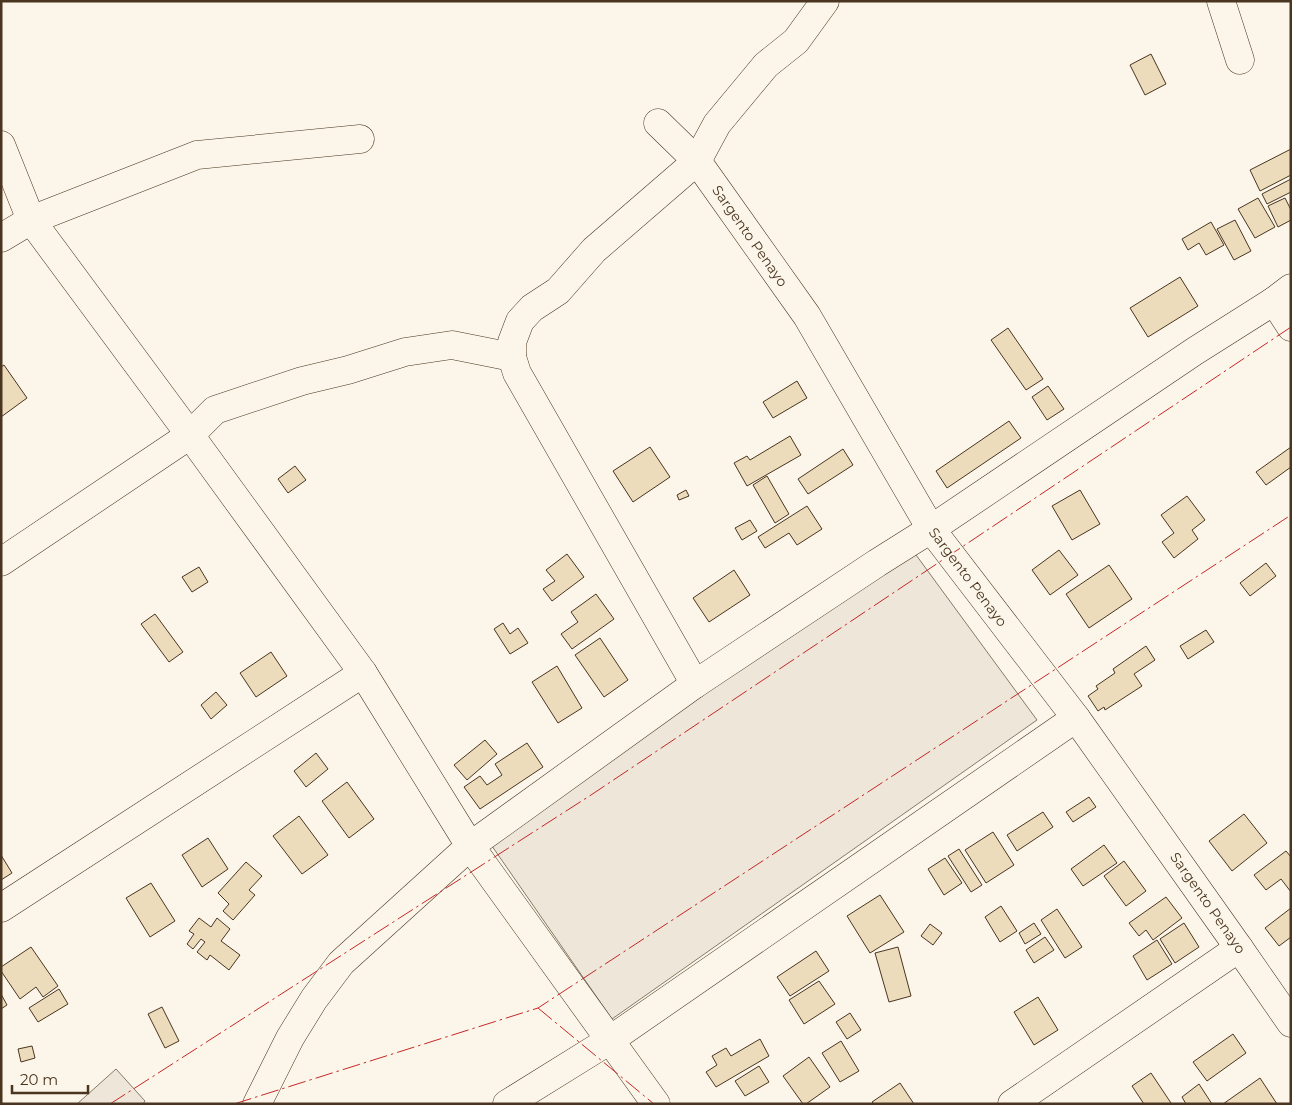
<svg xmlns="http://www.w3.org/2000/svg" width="1292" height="1105" font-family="Montserrat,sans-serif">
	<rect width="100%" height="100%" fill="#fbf6e9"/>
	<g fill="#ede6d9" stroke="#887966">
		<path d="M908,544L1037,720L612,1019L485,836Z"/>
		<path d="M116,1069L145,1101L143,1104H77Z"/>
	</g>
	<g fill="#ecdcbc" stroke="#4a3520">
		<path d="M1151,54L1166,84L1145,95L1130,65Z"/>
		<path d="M1291,149V175L1260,191L1250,170Z"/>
		<path d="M1291,179V192L1267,204L1262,194Z"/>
		<path d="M1258,198L1275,227L1255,238L1238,209Z"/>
		<path d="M1285,198L1291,210V220L1278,227L1268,206Z"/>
		<path d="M1235,220L1251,251L1234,260L1217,229Z"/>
		<path d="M1211,222L1224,245L1206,255L1199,243L1188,250L1182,239Z"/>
		<path d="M1180,277L1198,306L1148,337L1130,308Z"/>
		<path d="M1008,328L1043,379L1026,390L991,340Z"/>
		<path d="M4,365L27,398L1,417V367Z"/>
		<path d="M797,381L807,398L773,418L763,402Z"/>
		<path d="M1048,386L1064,409L1047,420L1032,397Z"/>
		<path d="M1009,421L1021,438L947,488L936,471Z"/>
		<path d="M790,436L801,455L747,486L734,463L747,456L750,460Z"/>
		<path d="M650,447L670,477L633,502L613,471Z"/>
		<path d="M1291,447V467L1266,485L1256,472Z"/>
		<path d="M843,449L853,465L808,494L798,479Z"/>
		<path d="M295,466L306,480L288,493L278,479Z"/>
		<path d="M767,476L789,514L775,523L753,485Z"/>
		<path d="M686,490L689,496L679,500L677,495Z"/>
		<path d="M1080,490L1100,524L1072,540L1052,506Z"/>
		<path d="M1187,496L1205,520L1192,530L1198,539L1174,558L1162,542L1174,533L1161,515Z"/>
		<path d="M807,506L822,529L797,545L789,533L765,548L758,537Z"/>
		<path d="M750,520L757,531L742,540L735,528Z"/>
		<path d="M1059,550L1078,575L1050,595L1032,570Z"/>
		<path d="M567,554L584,577L552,601L543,589L555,581L546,570Z"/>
		<path d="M1266,563L1276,576L1250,596L1240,583Z"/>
		<path d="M1109,565L1132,599L1089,628L1066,594Z"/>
		<path d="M199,567L208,582L192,592L182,577Z"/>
		<path d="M734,570L750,595L709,622L693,598Z"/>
		<path d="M596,594L614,619L572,649L561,634L578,622L571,612Z"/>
		<path d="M155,614L183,652L169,662L141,624Z"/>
		<path d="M503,623L510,634L518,628L528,643L510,654L494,629Z"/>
		<path d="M1206,630L1214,642L1188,659L1180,646Z"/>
		<path d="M600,638L628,680L604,697L575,655Z"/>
		<path d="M1146,646L1155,660L1134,674L1142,686L1105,710L1104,707L1098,711L1088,696L1098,689L1096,686L1115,673L1113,669Z"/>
		<path d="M271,652L287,676L256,697L240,673Z"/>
		<path d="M557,666L582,708L558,723L532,682Z"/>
		<path d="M216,692L227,705L211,719L201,705Z"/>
		<path d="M485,740L497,754L467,780L454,765Z"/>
		<path d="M527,743L543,767L480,809L464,787L480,776L487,785L502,775L495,764Z"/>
		<path d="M316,753L328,769L306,787L294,771Z"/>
		<path d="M347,782L374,819L349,838L322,801Z"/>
		<path d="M1089,797L1096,807L1073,822L1066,812Z"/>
		<path d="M1043,812L1053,827L1017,851L1007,835Z"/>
		<path d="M1244,814L1267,843L1232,871L1209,841Z"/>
		<path d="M299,816L328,855L302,874L273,836Z"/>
		<path d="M993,832L1014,865L986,883L965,850Z"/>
		<path d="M208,838L228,869L202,887L182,855Z"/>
		<path d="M1104,845L1117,863L1083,886L1071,869Z"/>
		<path d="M959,849L982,885L971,892L948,856Z"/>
		<path d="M1286,851L1291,857V892L1281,879L1266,890L1254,875Z"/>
		<path d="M1,855L12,873L1,880Z"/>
		<path d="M945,858L962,883L944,895L928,869Z"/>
		<path d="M1124,861L1146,891L1126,906L1104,876Z"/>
		<path d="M246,862L262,876L249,890L255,895L233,920L223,911L229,904L218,893Z"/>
		<path d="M151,883L175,921L150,937L126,898Z"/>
		<path d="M880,895L904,932L870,953L847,916Z"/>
		<path d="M1166,897L1182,918L1153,940L1146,930L1139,936L1129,923Z"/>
		<path d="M1001,906L1017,931L1000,942L985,917Z"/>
		<path d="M1291,908V937L1279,946L1265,928Z"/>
		<path d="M1057,909L1082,947L1065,958L1041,920Z"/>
		<path d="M199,918L211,927L217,918L230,929L221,941L240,955L229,970L210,955L207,960L197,952L205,942L201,939L193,949L187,944L194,934L189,931Z"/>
		<path d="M1034,923L1041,934L1025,944L1019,933Z"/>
		<path d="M1184,923L1199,947L1175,963L1160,939Z"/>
		<path d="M930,924L942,933L933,945L921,936Z"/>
		<path d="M1045,937L1054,950L1034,963L1026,950Z"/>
		<path d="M1157,940L1172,964L1147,980L1133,956Z"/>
		<path d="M31,947L58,986L43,997L36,987L20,999L1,971V967Z"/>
		<path d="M898,947L911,996L889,1002L875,953Z"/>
		<path d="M816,951L829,971L790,996L777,977Z"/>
		<path d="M819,981L835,1004L804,1024L789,1000Z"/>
		<path d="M59,989L68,1004L38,1022L29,1008Z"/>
		<path d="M1,994L7,1005L1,1009Z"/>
		<path d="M1038,997L1058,1030L1034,1045L1014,1012Z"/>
		<path d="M162,1007L179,1041L165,1048L148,1014Z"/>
		<path d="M850,1013L861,1030L847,1039L836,1022Z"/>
		<path d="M1233,1034L1246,1053L1207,1081L1193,1062Z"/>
		<path d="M760,1039L769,1056L716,1087L706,1072L717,1065L712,1056L726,1048L731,1056Z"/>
		<path d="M841,1041L859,1071L840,1082L822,1053Z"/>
		<path d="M32,1046L35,1058L21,1062L18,1049Z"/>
		<path d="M809,1057L830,1087L806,1104H803L783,1076Z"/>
		<path d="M759,1066L769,1082L745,1096L735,1081Z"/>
		<path d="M1151,1073L1171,1103L1169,1104H1144L1132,1086Z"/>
		<path d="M1260,1078L1277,1104H1223Z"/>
		<path d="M900,1083L914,1104H874L872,1102Z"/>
		<path d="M1199,1084L1212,1104H1186L1182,1097Z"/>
	</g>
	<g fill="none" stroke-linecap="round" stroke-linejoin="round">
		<g stroke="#4a3520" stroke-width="29">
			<g id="minor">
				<path d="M1221,1L1240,60"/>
				<path d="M658,123L697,161L807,316L931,529L1076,718L1239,948L1291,1023"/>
				<path d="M1,145L31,220L190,435L363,673L470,846L656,1104"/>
				<path d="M1,238L31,220L197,155L360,139"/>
				<path d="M1274,301L1291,327"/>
				<path d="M1,562L190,435L215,410L302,381L348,370L405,352L452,345L512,357"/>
				<path d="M695,684L517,373L512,357V342L520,321L532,308L558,291L594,250L697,161L717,124L766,65L796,41L825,1"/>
				<path d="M1,908L363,673"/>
				<path d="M257,1104L290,1038L314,999L341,963L470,846L695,684L877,563L931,529L1195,351L1274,301L1291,288"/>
				<path d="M507,1104L610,1040L1076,718"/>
				<path d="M1012,1104L1239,948"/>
			</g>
		</g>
		<use href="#minor" stroke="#fbf6e9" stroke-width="28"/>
		<g stroke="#c62828" stroke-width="1" stroke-dasharray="18 4 2.5 4" stroke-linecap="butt">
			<path d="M538,1008L654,1104"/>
			<path d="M110,1104L591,795L1291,327"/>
			<path d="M234,1104L538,1008L1291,515"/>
		</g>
	</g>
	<g text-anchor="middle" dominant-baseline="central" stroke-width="4" stroke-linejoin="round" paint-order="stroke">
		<g font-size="14" fill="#4a3520" stroke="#fbf6e9">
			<text transform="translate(750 236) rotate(55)">Sargento Penayo</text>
			<text transform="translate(968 577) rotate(53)">Sargento Penayo</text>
			<text transform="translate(1208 903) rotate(55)">Sargento Penayo</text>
		</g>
	</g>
	<rect width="1292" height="1105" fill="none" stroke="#4a3520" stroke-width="5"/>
	<path d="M12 1085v8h76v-8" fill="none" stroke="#4a3520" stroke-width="2.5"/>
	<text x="20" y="1085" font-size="15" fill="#4a3520" stroke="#fbf6e9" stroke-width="4" paint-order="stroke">20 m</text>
</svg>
